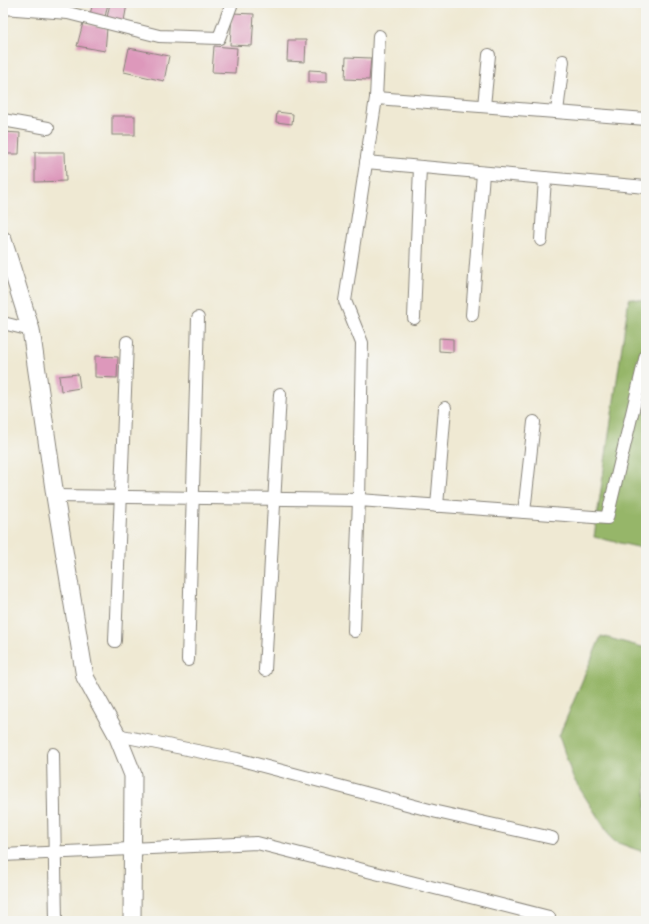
<svg xmlns="http://www.w3.org/2000/svg" width="649" height="924" font-family="Itim,sans-serif">
	<rect width="100%" height="100%" fill="#f6f6f2"/>
	<filter id="ink" filterUnits="userSpaceOnUse"><feTurbulence type="fractalNoise" baseFrequency=".025" numOctaves="2"/><feDisplacementMap in="SourceGraphic" scale="8" xChannelSelector="R" yChannelSelector="G"/><feConvolveMatrix kernelMatrix="1 2 1 2 8 2 1 2 1" color-interpolation-filters="sRGB"/></filter>
	<filter id="wash" filterUnits="userSpaceOnUse"><feTurbulence type="fractalNoise" baseFrequency=".012" numOctaves="4" result="noise"/><feDisplacementMap in="SourceGraphic" scale="16" xChannelSelector="R" yChannelSelector="G"/><feGaussianBlur stdDeviation="0.9" result="paint"/><feColorMatrix in="noise" values="0 0 0 0 0 0 0 0 0 0 0 0 0 0 0 0 0 1.4 0 .05"/><feComposite in="paint" operator="in"/></filter>
	<g filter="url(#wash)">
		<rect width="100%" height="100%" fill="#efe9d3"/>
		<g fill="#96b669" stroke="#596942">
			<path d="M629,298L646,301V549L594,537Z"/>
			<path d="M601,636L646,648V853L613,841L573,778L559,736Z"/>
		</g>
		<g id="blocks">
			<g fill="#dd98bb">
				<path d="M93,3H108L105,17L90,14Z"/>
				<path d="M110,3L127,4L124,21L107,18Z"/>
				<path d="M232,13L254,14L252,46L230,45Z"/>
				<path d="M83,23L107,28L105,51L77,46Z"/>
				<path d="M288,40H306L305,62L287,61Z"/>
				<path d="M214,46L237,48L235,73L212,72Z"/>
				<path d="M129,48L169,56L164,81L124,72Z"/>
				<path d="M346,57L371,58L369,80L345,79Z"/>
				<path d="M309,70L327,71V82H309Z"/>
				<path d="M277,112L293,114L292,124L276,122Z"/>
				<rect x="112" y="116" width="23" height="19"/>
				<path d="M3,132L20,133L19,154H3Z"/>
				<path d="M35,152H65L66,181L35,182Z"/>
				<path d="M439,338L453,339V352L439,351Z"/>
				<path d="M95,356L118,357L117,378L95,377Z"/>
				<path d="M78,374L80,388L61,391L59,376Z"/>
			</g>
		</g>
	</g>
	<g filter="url(#ink)">
		<use href="#blocks" fill-opacity="0" stroke="#868278" stroke-width="1"/>
		<g fill="none" stroke-linecap="round" stroke-linejoin="round">
			<g stroke="#868278" stroke-width="14">
				<g id="street">
					<path d="M3,8L68,13L159,36L219,38L232,3"/>
					<path d="M376,98L646,119"/>
					<path d="M484,106L489,55"/>
					<path d="M557,112L563,61"/>
					<path d="M3,120L48,128"/>
					<path d="M366,162L646,187"/>
					<path d="M541,240L545,178"/>
					<path d="M472,315L483,173"/>
					<path d="M414,318L420,167"/>
					<path d="M3,323L31,330"/>
					<path d="M55,496L359,500L362,343L345,301L376,98L379,36"/>
					<path d="M437,506L445,408"/>
					<path d="M524,512L534,422"/>
					<path d="M354,631L359,500L607,518L646,355"/>
					<path d="M115,641L127,342"/>
					<path d="M188,660L198,318"/>
					<path d="M265,670L280,394"/>
					<path d="M117,735L237,759L437,812L552,838"/>
					<path d="M53,754L56,921"/>
					<path d="M3,855L257,843L549,917"/>
				</g>
			</g>
			<g stroke="#868278" stroke-width="19">
				<path id="secondary" d="M3,240L31,330L55,496L85,677L117,735L133,775L132,921"/>
			</g>
			<use href="#street" stroke="#fff" stroke-width="12"/>
			<use href="#secondary" stroke="#fff" stroke-width="17"/>
		</g>
	</g>
	<rect width="649" height="924" fill="none" stroke="#f6f6f2" stroke-width="16"/>
</svg>
